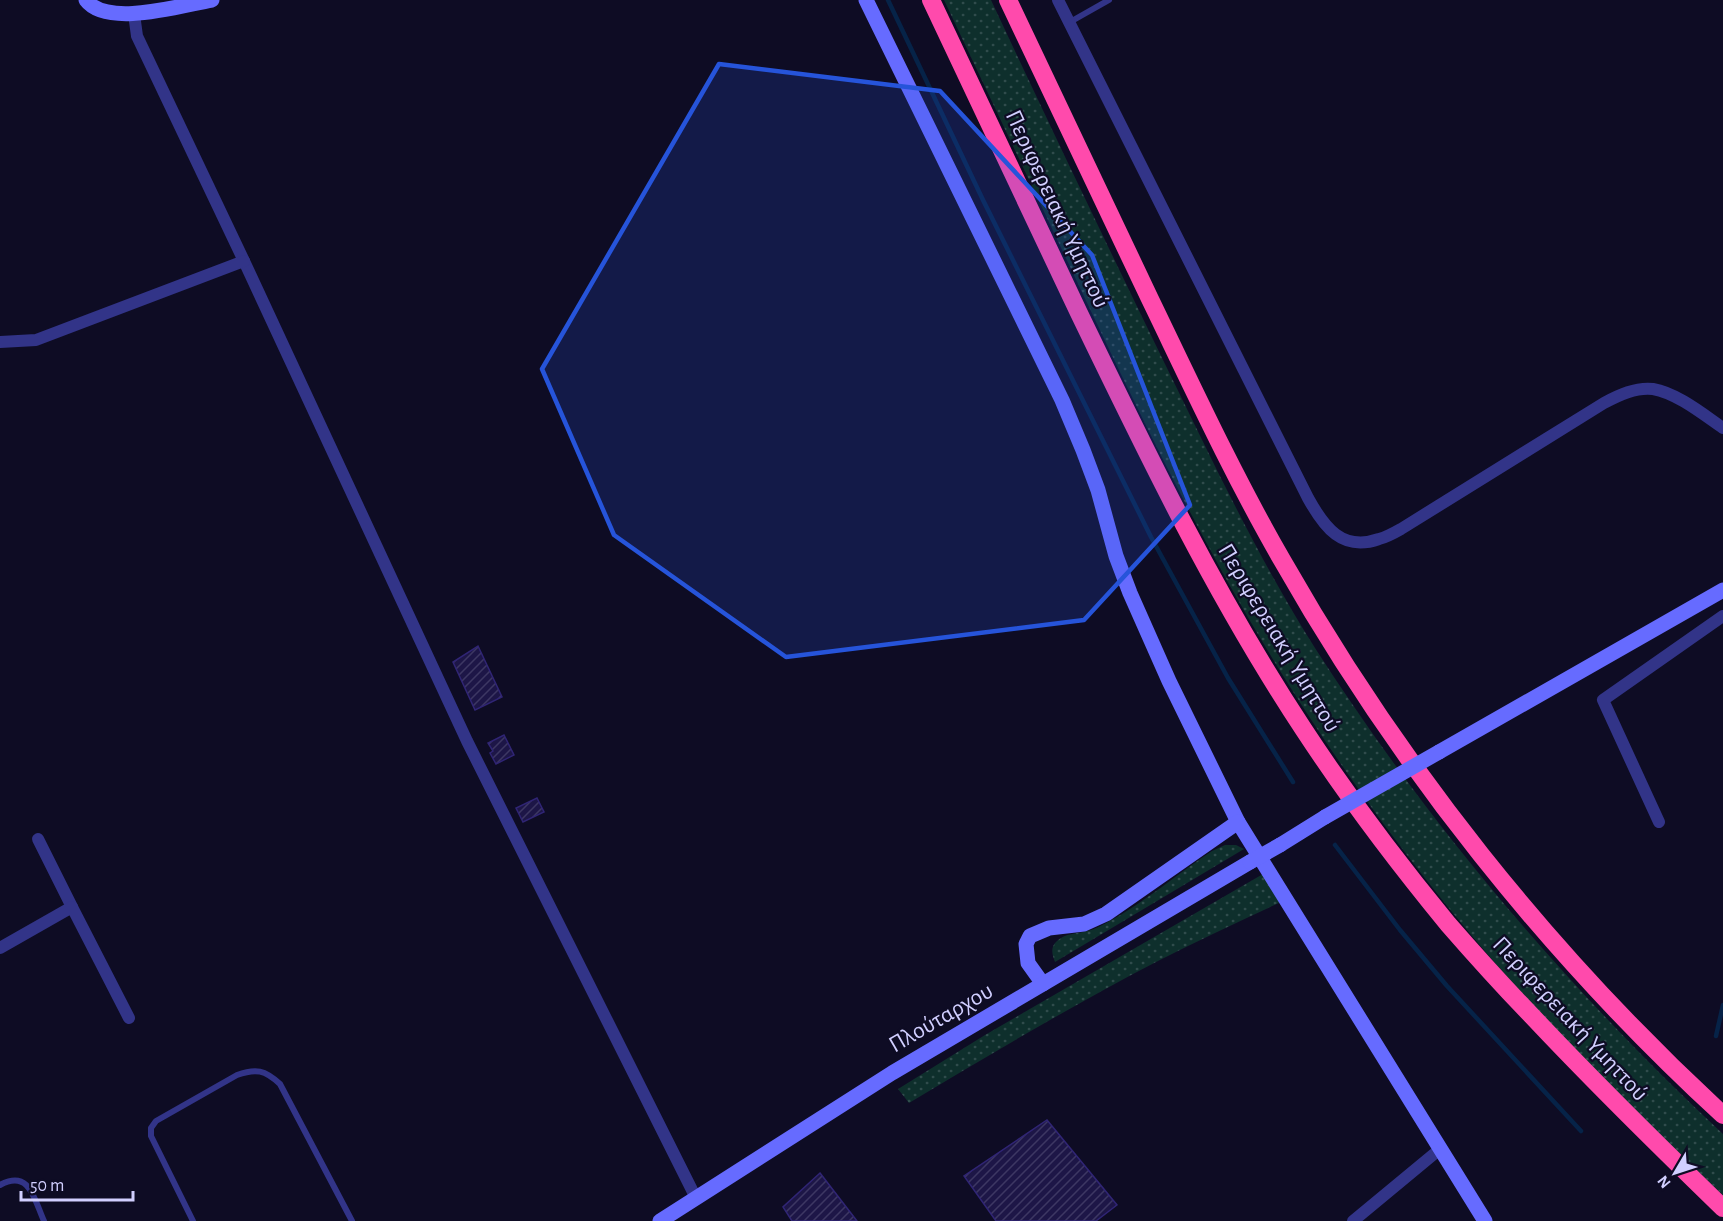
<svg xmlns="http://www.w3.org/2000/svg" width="1723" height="1221" font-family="'Alegreya Sans',sans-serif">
	<defs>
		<pattern id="grass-dots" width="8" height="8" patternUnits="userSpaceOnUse" patternTransform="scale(1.5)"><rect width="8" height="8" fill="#0e2f2c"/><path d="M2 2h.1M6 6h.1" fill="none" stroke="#304c4c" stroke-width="1.8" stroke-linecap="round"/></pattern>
		<pattern id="building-hatch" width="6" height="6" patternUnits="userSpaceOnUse" patternTransform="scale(1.5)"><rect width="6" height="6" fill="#1d1647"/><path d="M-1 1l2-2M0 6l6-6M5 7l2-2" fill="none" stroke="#3d3763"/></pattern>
	</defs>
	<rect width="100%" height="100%" fill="#0e0c24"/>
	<g fill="url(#grass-dots)">
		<path d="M944,0H991C1048,122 1106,243 1165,364C1212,460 1258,558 1315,648C1430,827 1568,989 1723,1134V1195C1674,1149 1626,1101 1579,1053C1559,1032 1538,1012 1519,990C1429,890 1347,780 1277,666C1202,544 1141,417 1080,288C1035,192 989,96 944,0Z"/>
		<path d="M1225,845H1236L1244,849L1055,962C1052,954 1050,947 1057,941C1065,933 1077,934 1087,931C1094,930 1102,925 1108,922C1145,902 1177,874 1212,851Z"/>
		<path d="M1263,874L1281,902C1240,921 1199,940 1158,961C1073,1005 991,1054 909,1103L898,1089L985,1035Z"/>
	</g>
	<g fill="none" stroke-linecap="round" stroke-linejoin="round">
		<g stroke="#062348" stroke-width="4.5">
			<path d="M888,0L983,200L1151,537L1228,678L1293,782"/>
			<path d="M1335,845L1400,930L1447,986L1581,1131"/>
			<path d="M1716,1036L1723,1005"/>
		</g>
	</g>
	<g fill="url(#building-hatch)" stroke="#302575" stroke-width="1.5">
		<path d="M478,646L502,697L475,710L453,662Z"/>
		<path d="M504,735L514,755L496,764L490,753L493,751L488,743Z"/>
		<path d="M537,798L544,812L523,822L516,808Z"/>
		<path d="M1047,1120L1117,1205L1096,1221H996L964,1176Z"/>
		<path d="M820,1173L857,1221H792L783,1207Z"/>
	</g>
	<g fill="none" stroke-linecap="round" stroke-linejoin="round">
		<g stroke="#323488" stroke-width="6">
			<path d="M1070,22L1109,0"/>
			<path d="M0,1185C30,1169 34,1199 44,1221"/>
			<path d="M193,1221L151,1136V1128L156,1121L237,1075C256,1068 265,1070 280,1084L352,1221"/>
		</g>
		<g stroke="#323488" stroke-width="12">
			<path d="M1058,0L1308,498C1324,527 1342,552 1379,539C1387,537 1394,533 1401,529L1604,403C1619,395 1636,387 1653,389C1677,393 1704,415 1723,428"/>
			<path d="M134,14L137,36L244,261L467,741L696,1198"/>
			<path d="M0,342L36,340L244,261"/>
			<path d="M1659,822L1603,700L1723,616"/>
			<path d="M38,839L72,907"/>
			<path d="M0,948L72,907L129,1018"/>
			<path d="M1353,1221L1440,1149"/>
		</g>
		<g stroke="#666bff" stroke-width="15">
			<path d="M86,0C107,28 182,5 212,0"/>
			<path d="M866,0L1062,400L1083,450L1098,490L1116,556L1130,593L1169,681L1238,822L1485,1221"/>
			<path d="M1439,752L1723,590"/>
			<path d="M1280,845L1325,817"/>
			<path d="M1043,984L1028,963L1026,944L1030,936L1049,928L1084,924L1106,914L1238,822"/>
			<path d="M660,1221L892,1073L1250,862"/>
		</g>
		<g stroke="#ff4aac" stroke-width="18">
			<path d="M931,0C980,104 1029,207 1078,311C1147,454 1216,597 1304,730C1348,797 1397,862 1448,924C1475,955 1503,986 1532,1016C1594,1082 1658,1145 1723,1208"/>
			<path d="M1008,0C1055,99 1102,198 1149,297C1192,386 1233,475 1282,560C1399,766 1549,955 1723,1115"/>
		</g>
		<g stroke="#666bff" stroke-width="15">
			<path d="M1325,817L1439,752"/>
			<path d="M1250,862L1280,845"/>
		</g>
	</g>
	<path fill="#2654da" fill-opacity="0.2" stroke="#2654da" stroke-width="4.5" stroke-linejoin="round" d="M719,64L940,91L1092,255L1190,505L1084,620L786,657L614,535L542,369Z"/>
	<g text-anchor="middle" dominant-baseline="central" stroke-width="4.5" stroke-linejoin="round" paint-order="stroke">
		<g font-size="24" fill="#d1cfff" stroke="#0e0c24">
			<text transform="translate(1057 209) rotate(65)">Περιφερειακή Υμηττού</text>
			<text transform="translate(1279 638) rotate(59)">Περιφερειακή Υμηττού</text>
			<text transform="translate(941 1018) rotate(-30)">Πλούταρχου</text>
			<text transform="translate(1570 1019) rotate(47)">Περιφερειακή Υμηττού</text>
		</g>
	</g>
	<g transform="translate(1675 1173) rotate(231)" stroke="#0e0c24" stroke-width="4.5" paint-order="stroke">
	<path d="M0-4.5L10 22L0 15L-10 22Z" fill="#d1cfff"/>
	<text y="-9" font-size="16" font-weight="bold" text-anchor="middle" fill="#d1cfff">N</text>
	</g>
	<path d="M21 1191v9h112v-9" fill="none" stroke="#d1cfff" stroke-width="3"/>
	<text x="30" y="1191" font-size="18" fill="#d1cfff" stroke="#0e0c24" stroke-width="4.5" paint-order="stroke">50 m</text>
</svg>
